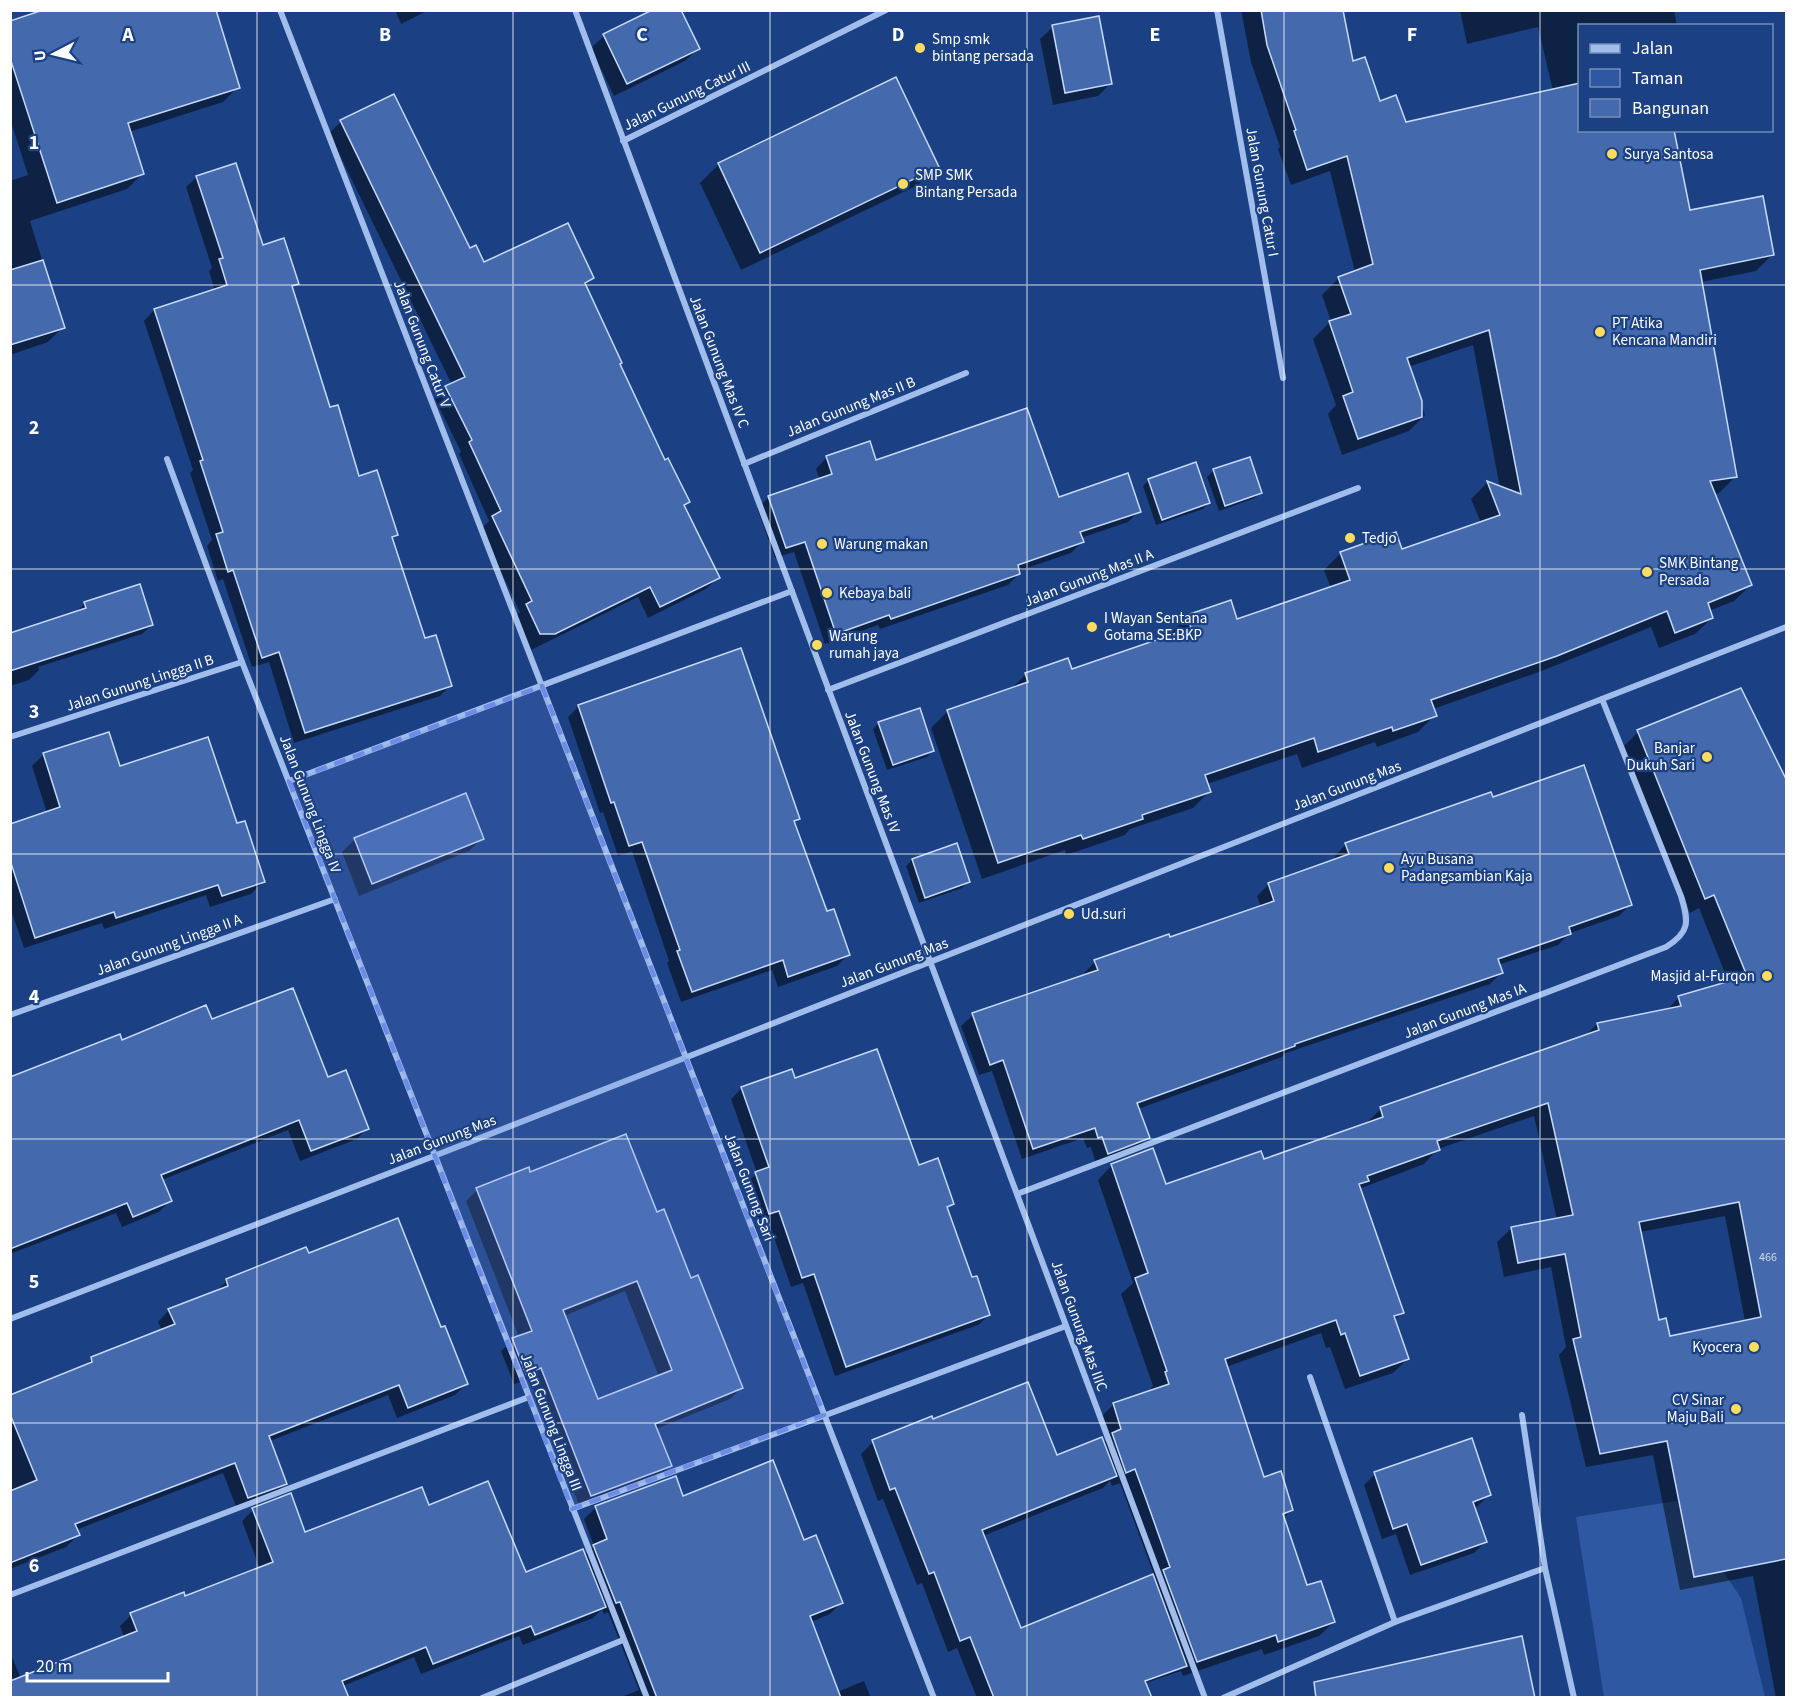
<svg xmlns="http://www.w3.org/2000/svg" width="1797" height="1708" font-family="'Source Sans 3',sans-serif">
	<rect width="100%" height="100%" fill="#1b4184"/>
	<path fill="#2e59a2" d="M1676,1501L1741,1598L1765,1697H1604L1576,1517Z"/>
	<g fill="#0007" fill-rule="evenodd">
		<path d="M395,10H429L401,24Z"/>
		<path d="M1241,10H1341L1352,63L1379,103L1405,124L1553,91L1538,27L1467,44L1460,10H1674L1677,26H1580V130L1689,212L1773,254L1756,271L1701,282L1735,477L1719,493L1714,494L1751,585L1734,601L1709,611L1712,618L1695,634L1659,648L1651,627L1539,672L1433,709L1435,715L1418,732L1377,747L1375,742L1302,768L1297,754L1207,784L1210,791L1193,808L1130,829L1125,835L1066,855L1065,850L982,879L931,728L948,711L1010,690L1026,674L1071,671L1172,636L1171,633L1187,616L1236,621L1331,588L1324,570L1341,553L1401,551L1481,523L1471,499L1487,483L1500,488L1473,345L1408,367L1425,415L1409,431L1342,455L1328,414L1336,405L1313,339L1331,321L1322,295L1338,279L1355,272L1330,171L1291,185L1278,149L1280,147L1251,62Z"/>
		<path d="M10,23L238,87L223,102L129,132L142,174L127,189L30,221L63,327L48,342L10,355V181L28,175L10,119Z"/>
		<path d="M1053,27L1110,84L1098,96L1053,105L1040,39Z"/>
		<path d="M604,36L698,49L685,61L614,96L591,48Z"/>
		<path d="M341,122L483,264L592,278L585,286L618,365L664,462L688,502L684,506L718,578L706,589L648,618L638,597L531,650L515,617L520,612L481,529L489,521L459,454L461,452L435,399L446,387L452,385L329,133Z"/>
		<path d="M719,164L937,166L918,185L741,270L700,183Z"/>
		<path d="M197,177L297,283L291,289L329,409L358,477L396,535L391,540L424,640L451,685L440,696L294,743L269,662L252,667L223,579L218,581L207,546L212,540L190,473L193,470L144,321L154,310L215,291L209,271L212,268L186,187Z"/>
		<path d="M827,457L875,462L1058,499L1139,511L1128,522L1081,538L1082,542L1071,553L1018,571L1019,574L1008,585L880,629L878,625L825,644L794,552L775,558L757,508L769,497L820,480L816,469Z"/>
		<path d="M1249,459L1261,492L1255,498L1219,511L1207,477L1213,471Z"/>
		<path d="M1149,480L1209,503L1203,509L1156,525L1143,486Z"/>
		<path d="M85,603L152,625L142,634L38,667L39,670L29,680L10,686V635L75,613Z"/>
		<path d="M1741,690L1786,783V1698H1776L1753,1576L1680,1590L1653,1455L1586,1467L1559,1355L1566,1347L1551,1267L1504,1277L1497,1242L1512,1228L1557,1220L1534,1116L1438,1149L1424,1164L1359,1189L1402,1313L1394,1320L1408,1359L1393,1373L1345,1389L1330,1347L1326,1348L1321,1333L1226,1367L1263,1479L1292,1510L1283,1518L1306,1587L1334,1622L1319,1636L1264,1655L1262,1649L1183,1676L1181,1671L1143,1684L1104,1596L1154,1575L1120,1483L1112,1486L1110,1481L1103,1488L983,1536L1021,1630L1100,1698H977L957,1648L948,1652L922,1583L917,1585L883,1499L878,1501L861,1454L873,1442L932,1421L1056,1457L1103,1444L1106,1440L1099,1419L1114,1404L1152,1391L1151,1388L1153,1386L1121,1294L1133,1283L1098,1180L1112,1165L1166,1186L1263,1161L1366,1123L1381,1109L1585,1036L1597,1024L1666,1011L1679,997L1729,983L1699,908L1690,913L1624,746L1638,732ZM1725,1216L1745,1321L1669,1337L1658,1321L1640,1232Z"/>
		<path d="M579,706L798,819L794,823L826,913L848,955L837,966L778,987L772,970L681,1002L667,963L669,961L632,851L618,856L603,812L600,813L568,717Z"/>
		<path d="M879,723L933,751L927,757L887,770L873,729Z"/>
		<path d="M44,754L119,767L236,825L263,882L251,894L210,907L206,895L104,929L102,923L24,948L10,907V825L47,813L32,766Z"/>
		<path d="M1492,799L1630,905L1619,916L1570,933L1558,945L1498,965L1501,973L1490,984L1286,1053L1282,1057L1138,1109L1148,1137L1137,1149L1096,1164L1091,1147L1087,1148L1083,1138L1022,1159L992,1071L979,1075L961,1026L973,1015L1085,976L1084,973L1095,962L1261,907L1257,896L1269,884L1336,860L1335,856L1346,844Z"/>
		<path d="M355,839H482L469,851L359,896L342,852Z"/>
		<path d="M956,845L968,882L962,888L919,903L906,866L912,860Z"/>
		<path d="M211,1021L327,1079L367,1128L357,1139L300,1161L288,1130L162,1180L170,1201L159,1212L122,1227L116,1213L10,1254V1091L121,1042Z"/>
		<path d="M794,1080L918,1167L952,1204L946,1210L971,1279L989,1315L978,1325L835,1376L803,1283L791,1287L768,1220L759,1224L745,1184L757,1173L731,1099L742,1088Z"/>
		<path d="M530,1174L691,1280L741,1388L730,1399L656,1429L670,1466L659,1478L580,1507L529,1379L514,1384L501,1351L513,1340L519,1337L466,1201L477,1190ZM625,1291L659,1377L597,1401L564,1316Z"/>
		<path d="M308,1255L440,1329L466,1384L455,1395L397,1418L388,1395L270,1441L285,1483L274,1495L237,1509L223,1473L76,1530L78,1535L66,1547L10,1569V1397L83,1367L92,1359L162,1331L158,1322L169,1310L214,1293L227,1281Z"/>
		<path d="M1375,1474L1489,1495L1478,1506L1473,1508L1485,1542L1474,1553L1410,1575L1396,1534L1382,1539L1364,1485Z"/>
		<path d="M683,1497L803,1542L842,1602L830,1614L811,1622L837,1692L864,1681L871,1698H619L639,1690L608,1612L604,1614L602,1609L593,1618L523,1645L519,1636L421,1674L414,1657L343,1686L124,1637L120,1626L131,1615L184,1598L260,1569L242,1521L253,1510L304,1534L428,1507L525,1574L584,1556L594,1546L584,1519L596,1507Z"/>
		<path d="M10,1652L29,1698H10Z"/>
	</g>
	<g fill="#446aad" stroke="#c6d9f8" stroke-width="1.5" fill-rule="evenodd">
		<path d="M43,10H216L240,88L128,123L144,174L57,203L10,58V21Z"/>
		<path d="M652,10H681L700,49L627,84L603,34Z"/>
		<path d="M1261,10H1343L1353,61L1365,57L1380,101L1396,95L1406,122L1580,83V130H1674L1690,210L1763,196L1774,255L1700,270L1737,477L1710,481L1752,585L1708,603L1713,618L1675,633L1667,611L1557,656L1431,700L1437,716L1393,731L1392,727L1318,752L1314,738L1205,775L1211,792L1142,815L1143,819L1083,839L1081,835L998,863L947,710L1028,682L1025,673L1068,658L1072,669L1191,628L1187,615L1231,600L1237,619L1350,580L1340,552L1396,532L1402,549L1500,515L1487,481L1521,494L1489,330L1407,358L1422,401V417L1358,439L1343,396L1353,392L1329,321L1351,314L1338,277L1373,264L1347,156L1307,170L1294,131L1296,130L1267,45Z"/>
		<path d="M1099,16L1112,84L1065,93L1052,25Z"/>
		<path d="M896,77L939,167L760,253L718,163Z"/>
		<path d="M394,94L470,248L476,245L484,262L568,223L594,278L585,283L622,363L620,364L665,460L668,458L690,502L684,505L720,578L660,607L650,587L555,634H540L526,604L532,601L492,516L501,511L469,442L472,440L445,386L465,377L340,120Z"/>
		<path d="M236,163L263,245L284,238L299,284L292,286L330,407L338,405L359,476L377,470L398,535L392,537L425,638L436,635L452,686L305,733L279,652L262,658L233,570L228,572L216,534L223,532L200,461L203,460L154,309L227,285L219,259L223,258L196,176Z"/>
		<path d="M43,260L65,328L10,345V270Z"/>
		<path d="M1027,408L1059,497L1128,473L1141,512L1080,532L1084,542L1018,565L1020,574L891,619L889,615L836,634L805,542L786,548L768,496L832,474L826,456L870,441L876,460Z"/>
		<path d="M1250,457L1262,493L1225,506L1213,469Z"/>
		<path d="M1196,462L1210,503L1162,520L1148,479Z"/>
		<path d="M140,584L153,625L10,671V633L86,608L84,602Z"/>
		<path d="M741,648L800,819L794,821L827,911L834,909L850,955L788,977L783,960L692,992L677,951L680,950L642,842L629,846L614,802L611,803L578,705Z"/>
		<path d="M1741,688L1786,779V1559L1694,1577L1667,1441L1600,1454L1573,1339L1581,1337L1565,1254L1518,1263L1511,1227L1573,1215L1548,1103L1437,1141L1440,1150L1367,1176L1369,1181L1359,1184L1404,1313L1394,1316L1409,1359L1360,1376L1345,1333L1341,1335L1336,1320L1225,1359L1264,1477L1281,1471L1293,1510L1283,1514L1307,1585L1321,1581L1335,1622L1278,1642L1276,1635L1197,1662L1163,1570L1170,1567L1146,1499L1135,1469L1126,1473L1112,1433L1121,1429L1113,1403L1169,1384L1165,1372L1167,1371L1135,1278L1148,1273L1111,1164L1153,1148L1166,1184L1261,1151L1264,1159L1383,1117L1380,1107L1599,1030L1597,1023L1681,1006L1678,996L1747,976L1714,895L1705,899L1637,730ZM1739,1202L1761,1317L1670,1336L1666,1318L1659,1320L1639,1222Z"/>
		<path d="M920,708L934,751L893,765L878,722Z"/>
		<path d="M109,732L120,766L208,737L237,823L245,821L265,882L222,896L218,885L116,918L114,912L35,938L10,860V824L60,807L43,753Z"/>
		<path d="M1584,765L1632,905L1569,927L1571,934L1498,959L1503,973L1295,1044V1046L1137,1103L1150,1138L1108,1154L1102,1137L1098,1138L1095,1128L1033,1149L1003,1060L990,1065L972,1013L1098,970L1094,960L1169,934L1170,937L1274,901L1268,883L1349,854L1345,843L1491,792L1493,797Z"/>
		<path d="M466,793L484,839L372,884L354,838Z"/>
		<path d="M957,843L970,882L925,898L912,859Z"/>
		<path d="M293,988L328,1077L346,1070L369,1129L311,1151L299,1120L161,1175L172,1201L133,1217L127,1203L10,1249V1077L120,1034L122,1040L206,1005L212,1019Z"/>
		<path d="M877,1049L919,1165L938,1158L954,1204L947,1207L972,1277L977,1276L990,1315L846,1367L814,1274L802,1278L779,1211L769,1214L755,1172L769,1167L741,1087L792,1069L795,1078Z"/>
		<path d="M626,1134L657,1212L664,1209L691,1278L698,1275L743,1388L655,1424L672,1466L591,1496L541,1368L526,1374L512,1338L532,1331L476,1188L529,1167L530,1172ZM637,1281L672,1370L598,1399L563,1310Z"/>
		<path d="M398,1218L441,1327L445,1326L468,1384L408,1408L399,1385L269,1436L287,1484L248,1498L235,1463L75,1524L80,1535L10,1563V1491L37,1480L10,1414V1395L92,1362L91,1357L175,1324L168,1309L228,1286L226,1279L306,1247L309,1253Z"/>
		<path d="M1028,1382L1057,1455L1102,1437L1117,1476L982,1530L1021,1628L1153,1574L1187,1666L1145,1681L1152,1698H994L970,1637L960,1641L934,1572L929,1574L895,1488L890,1490L872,1440L932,1416L933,1419Z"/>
		<path d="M1472,1438L1491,1495L1473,1502L1487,1542L1421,1565L1407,1524L1393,1529L1374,1472Z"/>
		<path d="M773,1460L804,1540L816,1535L843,1603L810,1616L841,1698H657L620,1602L616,1603L593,1545L607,1539L595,1506L676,1476L683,1496Z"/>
		<path d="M488,1481L526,1572L583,1549L606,1607L535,1635L531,1626L433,1664L426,1647L342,1681L349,1698H10V1681L137,1631L130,1613L184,1592L185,1596L273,1562L252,1508L291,1493L305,1532L422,1487L429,1505Z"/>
		<path d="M1522,1636L1535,1698H1316L1314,1682Z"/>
	</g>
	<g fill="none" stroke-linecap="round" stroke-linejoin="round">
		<g stroke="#a1bdeb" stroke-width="6">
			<path d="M280,10L934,1698"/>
			<path d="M575,10L1205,1698"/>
			<path d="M1217,10L1283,378"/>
			<path d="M623,141L886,10"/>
			<path d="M167,459L242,662L647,1698"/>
			<path d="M744,464L966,373"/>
			<path d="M828,690L1358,488"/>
			<path d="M10,737L242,662"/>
			<path d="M289,781L792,591"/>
			<path d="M10,1015L335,899"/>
			<path d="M1017,1194L1666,947C1690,932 1689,922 1681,896L1602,699"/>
			<path d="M10,1319L434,1156L1786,627"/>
			<path d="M1310,1377L1395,1622"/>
			<path d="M1522,1415L1545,1568L1574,1698"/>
			<path d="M572,1509L1066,1326"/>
			<path d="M10,1595L529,1397"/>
			<path d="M482,1698L623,1640"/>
			<path d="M1223,1698L1395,1622L1545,1568"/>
		</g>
	</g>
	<path fill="#6c8ce6" fill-opacity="0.2" stroke="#6c8ce6" stroke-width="4.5" stroke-dasharray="12 8" stroke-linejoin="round" d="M542,686L824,1415L572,1509L289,781Z"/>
	<path fill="none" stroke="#fff" stroke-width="1.5" stroke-opacity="0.55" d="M257,10V1698M513,10V1698M770,10V1698M1027,10V1698M1284,10V1698M1540,10V1698M10,285H1786M10,569H1786M10,854H1786M10,1139H1786M10,1423H1786"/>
	<g fill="#fddb5d" stroke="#1b4184" stroke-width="2">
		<circle cx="920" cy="48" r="6"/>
		<circle cx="1612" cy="154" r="6"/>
		<circle cx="903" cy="184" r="6"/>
		<circle cx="1600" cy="332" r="6"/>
		<circle cx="1350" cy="538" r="6"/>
		<circle cx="822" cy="544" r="6"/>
		<circle cx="1647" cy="572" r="6"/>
		<circle cx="827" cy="593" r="6"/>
		<circle cx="1092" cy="627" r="6"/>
		<circle cx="817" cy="645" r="6"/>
		<circle cx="1707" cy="757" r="6"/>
		<circle cx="1389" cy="868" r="6"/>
		<circle cx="1069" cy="914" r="6"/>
		<circle cx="1767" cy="976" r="6"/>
		<circle cx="1754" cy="1347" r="6"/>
		<circle cx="1736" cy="1409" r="6"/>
	</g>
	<g text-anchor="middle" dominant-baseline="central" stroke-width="4.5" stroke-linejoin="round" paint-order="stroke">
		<g font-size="12" fill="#d0daea">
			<text x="1768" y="1257">466</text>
		</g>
		<g font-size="15" fill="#fff" stroke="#1b4184" text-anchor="start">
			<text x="932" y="39">Smp smk<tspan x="932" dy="17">bintang persada</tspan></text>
			<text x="1624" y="154">Surya Santosa</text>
			<text x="915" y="175">SMP SMK<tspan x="915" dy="17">Bintang Persada</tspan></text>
			<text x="1612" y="323">PT Atika<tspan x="1612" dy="17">Kencana Mandiri</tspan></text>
			<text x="1362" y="538">Tedjo</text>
			<text x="834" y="544">Warung makan</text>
			<text x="1659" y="563">SMK Bintang<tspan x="1659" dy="17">Persada</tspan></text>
			<text x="839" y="593">Kebaya bali</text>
			<text x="1104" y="618">I Wayan Sentana<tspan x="1104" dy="17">Gotama SE.BKP</tspan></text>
			<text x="829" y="636">Warung<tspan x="829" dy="17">rumah jaya</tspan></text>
			<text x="1695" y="748" text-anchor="end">Banjar<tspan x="1695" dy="17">Dukuh Sari</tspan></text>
			<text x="1401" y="859">Ayu Busana<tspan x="1401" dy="17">Padangsambian Kaja</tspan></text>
			<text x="1081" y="914">Ud.suri</text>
			<text x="1755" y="976" text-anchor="end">Masjid al-Furqon</text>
			<text x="1742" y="1347" text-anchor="end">Kyocera</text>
			<text x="1724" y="1400" text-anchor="end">CV Sinar<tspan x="1724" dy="17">Maju Bali</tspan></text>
		</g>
		<g font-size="15" fill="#fff" stroke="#1b4184">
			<text transform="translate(687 96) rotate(-26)">Jalan Gunung Catur III</text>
			<text transform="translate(1262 192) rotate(80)">Jalan Gunung Catur I</text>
			<text transform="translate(422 344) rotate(69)">Jalan Gunung Catur V</text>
			<text transform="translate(719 362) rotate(69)">Jalan Gunung Mas IV C</text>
			<text transform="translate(851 407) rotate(-22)">Jalan Gunung Mas II B</text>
			<text transform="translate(1089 578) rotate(-21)">Jalan Gunung Mas II A</text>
			<text transform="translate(140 683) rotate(-18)">Jalan Gunung Lingga II B</text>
			<text transform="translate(872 772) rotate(69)">Jalan Gunung Mas IV</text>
			<text transform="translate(1347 786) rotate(-21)">Jalan Gunung Mas</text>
			<text transform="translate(310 804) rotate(69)">Jalan Gunung Lingga IV</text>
			<text transform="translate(169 945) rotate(-20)">Jalan Gunung Lingga II A</text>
			<text transform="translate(894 963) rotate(-21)">Jalan Gunung Mas</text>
			<text transform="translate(1465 1011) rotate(-21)">Jalan Gunung Mas IA</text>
			<text transform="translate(442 1140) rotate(-21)">Jalan Gunung Mas</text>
			<text transform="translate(749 1187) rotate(69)">Jalan Gunung Sari</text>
			<text transform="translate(1079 1326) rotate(70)">Jalan Gunung Mas IIIC</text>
			<text transform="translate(551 1422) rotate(69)">Jalan Gunung Lingga III</text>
		</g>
	</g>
	<g font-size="20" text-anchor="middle" font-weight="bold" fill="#fff" stroke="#1b4184" stroke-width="4.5" stroke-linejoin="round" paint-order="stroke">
		<text x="128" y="41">A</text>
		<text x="385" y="41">B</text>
		<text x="642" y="41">C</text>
		<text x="898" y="41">D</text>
		<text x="1155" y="41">E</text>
		<text x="1412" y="41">F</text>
		<text x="34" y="149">1</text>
		<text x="34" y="434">2</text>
		<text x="34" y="718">3</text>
		<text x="34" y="1003">4</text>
		<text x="34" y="1288">5</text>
		<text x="34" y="1572">6</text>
	</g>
	<rect width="1797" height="1708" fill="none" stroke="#ffffff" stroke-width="24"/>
	<rect x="1578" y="24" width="195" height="108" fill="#1b4184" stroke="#768db5" stroke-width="1.5"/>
	<rect x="1590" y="44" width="30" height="9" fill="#a1bdeb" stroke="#768db5" stroke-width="1.5"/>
	<text x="1632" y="54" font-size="18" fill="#ffffff">Jalan</text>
	<rect x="1590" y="69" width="30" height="18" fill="#2e59a2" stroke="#768db5" stroke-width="1.5"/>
	<text x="1632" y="84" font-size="18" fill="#ffffff">Taman</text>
	<rect x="1590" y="99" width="30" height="18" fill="#446aad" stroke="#768db5" stroke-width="1.5"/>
	<text x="1632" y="114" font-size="18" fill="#ffffff">Bangunan</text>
	<g transform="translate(54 54) rotate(263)" stroke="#1b4184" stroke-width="4.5" paint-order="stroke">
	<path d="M0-4.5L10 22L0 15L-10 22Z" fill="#ffffff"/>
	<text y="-9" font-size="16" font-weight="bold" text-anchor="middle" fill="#ffffff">U</text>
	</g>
	<path d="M27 1672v9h141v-9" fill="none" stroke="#ffffff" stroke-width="3"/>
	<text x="36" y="1672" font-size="18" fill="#ffffff" stroke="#1b4184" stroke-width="4.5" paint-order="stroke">20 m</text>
</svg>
